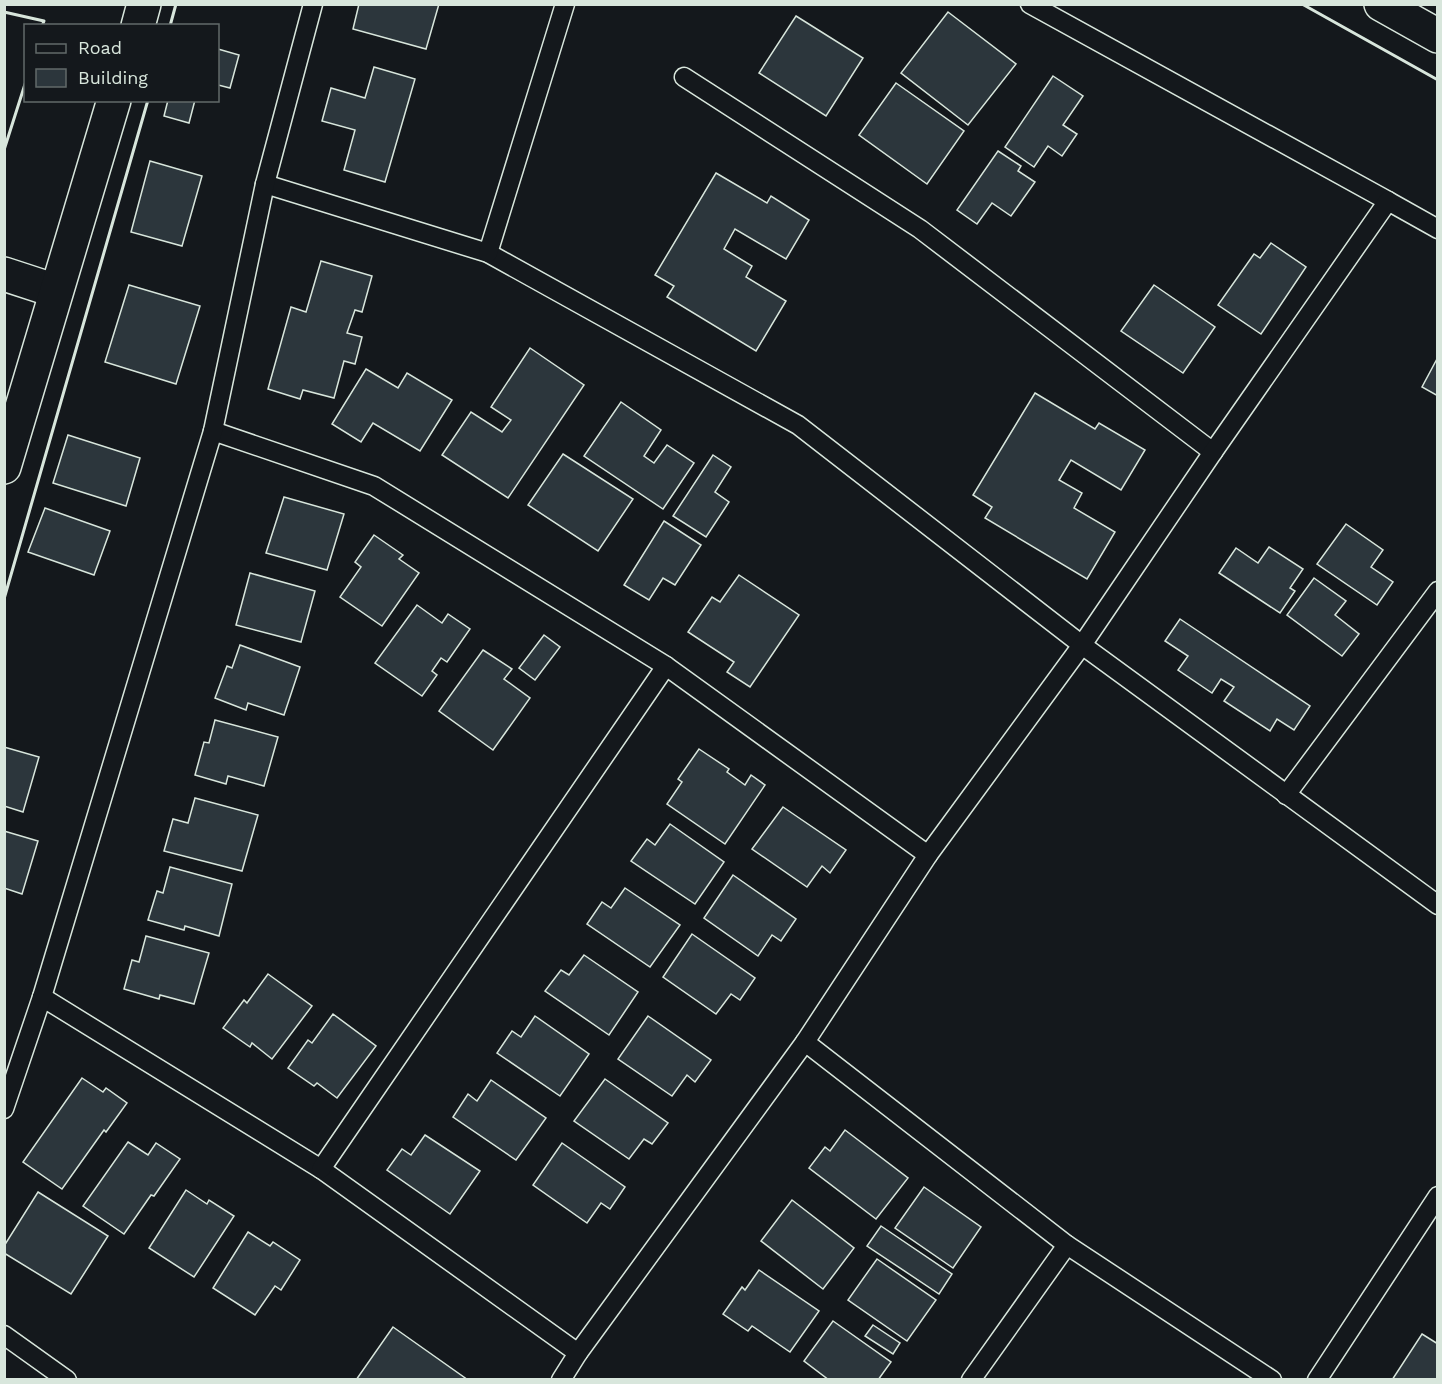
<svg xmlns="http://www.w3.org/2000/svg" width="1442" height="1384" font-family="'Work Sans',sans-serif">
	<rect width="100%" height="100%" fill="#14181c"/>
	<g fill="#2c363c" stroke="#d8e6dc" stroke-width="1.5">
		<path d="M359,4H439L426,49L353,29Z"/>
		<path d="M948,12L1016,64L968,125L901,73Z"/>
		<path d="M796,16L863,58L826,116L759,73Z"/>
		<path d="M218,49L239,55L230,88L218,85Z"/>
		<path d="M374,67L415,79L385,182L344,170L355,130L322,121L331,88L365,98Z"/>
		<path d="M1053,76L1083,96L1063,125L1077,134L1062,156L1048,146L1034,167L1005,147Z"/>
		<path d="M896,83L964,131L927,184L859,135Z"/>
		<path d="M168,100H195L189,123L164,116Z"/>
		<path d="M998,151L1021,166L1018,171L1035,182L1011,216L992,203L977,224L957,210Z"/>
		<path d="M150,161L202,176L182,246L131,232Z"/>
		<path d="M716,173L767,203L771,196L809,220L786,259L735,229L724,249L752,266L746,277L786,301L756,351L667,297L674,286L655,275Z"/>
		<path d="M1271,243L1306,267L1261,334L1218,305L1254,254L1260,258Z"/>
		<path d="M321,261L372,276L362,312L355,310L347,333L362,337L355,364L344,361L334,398L303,390L300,399L268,389L291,307L306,312Z"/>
		<path d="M129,285L200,306L176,384L105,362Z"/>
		<path d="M1154,285L1215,327L1183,373L1121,331Z"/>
		<path d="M530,348L584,385L508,498L442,455L471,412L502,432L511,420L491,407Z"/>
		<path d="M1438,357V396L1422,387Z"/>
		<path d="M366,369L398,388L407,373L452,400L420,451L373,423L361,442L332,424Z"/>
		<path d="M1035,393L1095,429L1099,423L1145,450L1121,490L1071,460L1059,480L1082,493L1074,508L1115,532L1087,579L985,518L992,507L973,495Z"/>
		<path d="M621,402L661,430L644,456L654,463L667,445L694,463L663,509L584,456Z"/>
		<path d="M68,435L140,458L126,506L53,483Z"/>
		<path d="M563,454L633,499L598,551L528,505Z"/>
		<path d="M713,455L731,467L715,492L729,502L706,537L673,516Z"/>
		<path d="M284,497L344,514L327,570L266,553Z"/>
		<path d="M45,508L110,531L94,575L28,552Z"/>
		<path d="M664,521L701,545L675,585L663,578L649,600L624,585Z"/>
		<path d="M1346,524L1383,550L1371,567L1393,582L1377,605L1317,564Z"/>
		<path d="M374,535L403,555L399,559L419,573L382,626L340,597L361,567L355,562Z"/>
		<path d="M1269,547L1303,569L1290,588L1295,591L1280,613L1219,573L1236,548L1258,563Z"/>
		<path d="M250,573L315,591L301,642L236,625Z"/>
		<path d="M739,575L799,615L750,687L727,672L734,662L688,632L712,597L720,602Z"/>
		<path d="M1314,578L1346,601L1335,615L1359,634L1342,656L1287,615Z"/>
		<path d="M417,605L442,623L448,614L470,629L447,662L441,658L432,671L437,675L422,696L375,663Z"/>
		<path d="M1180,619L1310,706L1294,730L1277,719L1270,731L1224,701L1234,687L1221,679L1212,693L1178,670L1188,656L1165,641Z"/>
		<path d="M544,635L560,647L535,680L519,668Z"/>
		<path d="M240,645L300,667L284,715L248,703L246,710L215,698L227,666L232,668Z"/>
		<path d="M483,650L512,669L504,679L530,698L493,750L439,711Z"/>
		<path d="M215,720L278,737L264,786L228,776L226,784L195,775L204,742L209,743Z"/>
		<path d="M4,747L39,757L23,812L4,806Z"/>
		<path d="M699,749L729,769L727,772L745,785L751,775L765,785L725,844L667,804L682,782L678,779Z"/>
		<path d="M195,798L258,815L242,871L164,851L173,819L188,823Z"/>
		<path d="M783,807L846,850L830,873L822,866L807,887L752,849Z"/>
		<path d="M670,824L724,862L695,904L631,861L647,839L655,845Z"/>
		<path d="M4,831L38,841L22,894L4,888Z"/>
		<path d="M170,867L232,884L219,936L185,926L184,930L148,920L157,891L163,893Z"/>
		<path d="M733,875L796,919L781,941L772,935L758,956L704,918Z"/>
		<path d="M625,888L680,925L650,967L587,924L602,902L611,908Z"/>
		<path d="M692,934L755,978L740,1000L731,994L716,1014L663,977Z"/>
		<path d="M146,936L209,953L194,1004L160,995L159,999L124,989L132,960L139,962Z"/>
		<path d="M584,955L638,992L609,1035L545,991L561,970L569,975Z"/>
		<path d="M268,974L312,1006L272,1059L252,1043L250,1047L223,1028L244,1000L247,1003Z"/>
		<path d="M333,1014L376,1046L337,1098L317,1083L314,1086L288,1068L308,1040L312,1043Z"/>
		<path d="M535,1016L589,1054L560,1096L497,1053L512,1031L521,1037Z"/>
		<path d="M648,1016L711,1060L695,1082L687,1075L672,1096L618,1059Z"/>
		<path d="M82,1078L103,1092L106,1088L127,1103L106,1132L104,1130L62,1189L23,1162Z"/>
		<path d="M605,1079L668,1123L652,1144L644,1139L629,1159L574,1121Z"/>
		<path d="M491,1080L546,1118L516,1160L453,1117L468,1094L477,1101Z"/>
		<path d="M845,1130L908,1178L876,1219L809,1168L825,1147L830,1151Z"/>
		<path d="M425,1135L480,1171L450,1214L387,1170L402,1149L411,1155Z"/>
		<path d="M128,1142L148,1155L156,1143L180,1159L154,1196L151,1195L124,1234L83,1206Z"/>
		<path d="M562,1143L625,1187L610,1209L601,1203L587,1223L533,1185Z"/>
		<path d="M924,1187L981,1227L953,1268L895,1228Z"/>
		<path d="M186,1190L207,1204L209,1200L234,1216L194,1277L149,1248Z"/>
		<path d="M38,1192L108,1236L71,1294L4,1253V1246Z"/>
		<path d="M792,1200L854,1248L823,1289L761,1241Z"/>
		<path d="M881,1226L952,1274L939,1294L867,1246Z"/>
		<path d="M248,1232L270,1246L273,1242L300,1260L281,1290L275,1286L255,1315L213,1288Z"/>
		<path d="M877,1259L936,1300L907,1341L848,1300Z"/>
		<path d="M759,1270L819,1311L790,1352L752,1326L748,1331L723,1314L742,1287L745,1290Z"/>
		<path d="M833,1321L891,1362L878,1380H829L804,1361Z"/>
		<path d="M873,1325L900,1343L893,1354L865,1336Z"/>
		<path d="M393,1327L468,1380H356Z"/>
		<path d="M1422,1334L1438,1344V1380H1392Z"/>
	</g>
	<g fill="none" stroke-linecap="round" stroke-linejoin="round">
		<g stroke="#d8e6dc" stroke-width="21">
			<g id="service">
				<path d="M1030,4L1388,201"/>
				<path d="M684,77L920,229L1213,452"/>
				<path d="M265,184L488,253L798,425L1082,645L1438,905"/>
				<path d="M488,253L565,4"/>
				<path d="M213,431L374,486L666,666L928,855"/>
				<path d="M1286,795L1438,591"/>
				<path d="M42,997L321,1169L578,1353"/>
				<path d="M805,1042L1067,1245L1272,1380"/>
				<path d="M4,1109L42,997L213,431L265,184L313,4"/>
				<path d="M321,1169L666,666"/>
				<path d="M4,1335L67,1380"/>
				<path d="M561,1380L578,1353L805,1042L928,855L1082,645L1213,452L1388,201L1438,229"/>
				<path d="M971,1380L1067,1245"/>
				<path d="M1317,1380L1438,1196"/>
			</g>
		</g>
		<g stroke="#d8e6dc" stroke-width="36">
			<g id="minor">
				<path d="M1381,4L1438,36"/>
				<path d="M138,26L144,4"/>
				<path d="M4,274L56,291"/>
				<path d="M4,467L114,100"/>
			</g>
		</g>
		<use href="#service" stroke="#14181c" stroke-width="18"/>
		<use href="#minor" stroke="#14181c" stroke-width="33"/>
		<g stroke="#d8e6dc" stroke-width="3">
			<path d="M1302,4L1438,80"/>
			<path d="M4,12L44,21L42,26"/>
			<path d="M170,26L176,4"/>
			<path d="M4,150L26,81"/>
			<path d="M4,599L148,100"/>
		</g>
	</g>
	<rect width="1442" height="1384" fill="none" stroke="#d8e6dc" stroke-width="12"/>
	<rect x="24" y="24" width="195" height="78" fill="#14181c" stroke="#626a69" stroke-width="1.5"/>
	<rect x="36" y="44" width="30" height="9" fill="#14181c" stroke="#626a69" stroke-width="1.5"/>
	<text x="78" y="54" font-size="18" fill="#d8e6dc">Road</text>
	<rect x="36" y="69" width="30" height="18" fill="#2c363c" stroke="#626a69" stroke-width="1.5"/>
	<text x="78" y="84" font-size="18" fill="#d8e6dc">Building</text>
</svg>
